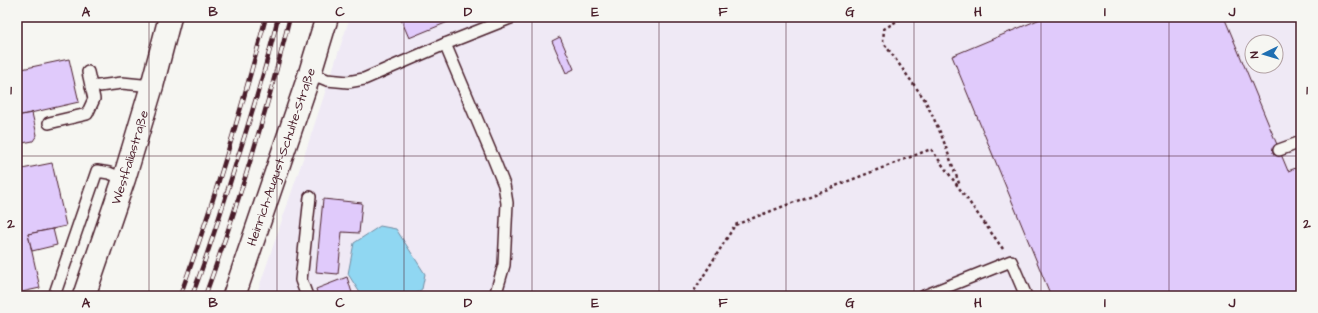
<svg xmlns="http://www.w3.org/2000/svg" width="1318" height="313" font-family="'Architects Daughter',sans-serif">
	<rect width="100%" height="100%" fill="#f6f6f2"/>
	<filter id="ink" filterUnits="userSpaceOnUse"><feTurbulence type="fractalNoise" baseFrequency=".025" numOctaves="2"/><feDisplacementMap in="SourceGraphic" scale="8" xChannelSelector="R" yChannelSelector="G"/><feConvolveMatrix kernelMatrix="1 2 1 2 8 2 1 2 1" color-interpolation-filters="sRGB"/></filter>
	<g filter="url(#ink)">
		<path fill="#efe9f5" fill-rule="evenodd" d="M350,17H1301V296H256L307,147ZM1252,42H1276V66H1252Z"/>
		<path fill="#90d7f2" stroke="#748da2" d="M380,226L396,229L425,274L422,289L412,296H362L348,274L354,243Z"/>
		<g fill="#e0cafb" stroke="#4a1f2b">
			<path d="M400,17H460L409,38Z"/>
			<path d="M1045,17H1224L1288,171L1301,166V296H1051L952,56Z"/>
			<path d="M560,37L574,69L566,73L552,41Z"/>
			<path d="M69,59L79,102L17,116V70Z"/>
			<path d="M32,113L37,135L33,141L17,144V116Z"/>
			<path d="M52,163L66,226L28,234L40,288L22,292V296H17V170Z"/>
			<path d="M323,199L362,203L359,233L342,232L338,274L316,272Z"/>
			<path d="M53,229L57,245L32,251L28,234Z"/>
			<path d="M347,277L353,296H318L316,289Z"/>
		</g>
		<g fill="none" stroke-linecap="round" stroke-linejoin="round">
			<g stroke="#4a1f2b" stroke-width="14">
				<g id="service">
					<path d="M445,44L513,17"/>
					<path d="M310,73L327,80L348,82L364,79L445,44L494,160L504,185L507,203L504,265L495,296"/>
					<path d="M91,87L122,83L152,86"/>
					<path d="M49,123L87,114L94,99L88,72"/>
					<path d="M1279,150L1301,142"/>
					<path d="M54,296L97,171L109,173L124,179"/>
					<path d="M307,296L301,280L310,197"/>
					<path d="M924,296L1011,261L1026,296"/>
				</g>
			</g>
			<g stroke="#4a1f2b" stroke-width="25">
				<g id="tertiary">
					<path id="s1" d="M84,296L124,179L152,86L170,17"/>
					<path id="s2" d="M234,296L310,73L327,17"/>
				</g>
			</g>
			<g stroke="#4a1f2b" stroke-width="2.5" stroke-dasharray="3 3" stroke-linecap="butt">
				<path d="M913,17L900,19L884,29L883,42L925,100L941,134L960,186"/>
				<path d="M691,296L735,225L931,149L1003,249"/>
			</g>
			<use href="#service" stroke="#f6f6f2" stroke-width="11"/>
			<use href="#tertiary" stroke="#f6f6f2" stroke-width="22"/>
			<g stroke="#4a1f2b" stroke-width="4.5">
				<g id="rail">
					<path d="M180,296C213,205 241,111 266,17"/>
					<path d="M192,296C209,251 223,206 237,160C252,113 267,65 278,17"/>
					<path d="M205,296C238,205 267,111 290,17"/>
				</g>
			</g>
			<use href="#rail" stroke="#f6f6f2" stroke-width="3" stroke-dasharray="9" stroke-linecap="butt"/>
		</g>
	</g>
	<path fill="none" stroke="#4a1f2b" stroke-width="1" stroke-opacity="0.55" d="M149,17V296M277,17V296M404,17V296M532,17V296M659,17V296M786,17V296M914,17V296M1041,17V296M1169,17V296M17,156H1301"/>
	<g text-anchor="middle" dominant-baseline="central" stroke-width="3" stroke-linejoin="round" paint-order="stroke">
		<g font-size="13" fill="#4a1f2b" stroke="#f6f6f2">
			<text stroke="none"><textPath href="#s1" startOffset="146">Westfaliastraße</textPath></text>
			<text stroke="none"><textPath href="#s2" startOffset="147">Heinrich-August-Schulte-Straße</textPath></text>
		</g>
	</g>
	<rect width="1318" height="313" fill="none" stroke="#f6f6f2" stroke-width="44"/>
	<g transform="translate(1264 54) rotate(265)"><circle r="19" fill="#f6f6f2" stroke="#b1a0a2"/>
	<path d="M0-3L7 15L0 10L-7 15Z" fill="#1f6fb2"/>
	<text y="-6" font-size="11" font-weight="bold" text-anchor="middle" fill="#4a1f2b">N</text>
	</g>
	<rect x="22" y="22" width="1274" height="269" fill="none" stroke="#4a1f2b" stroke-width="1.5"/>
	<g font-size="13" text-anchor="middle" font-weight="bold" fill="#4a1f2b">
		<text x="86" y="16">A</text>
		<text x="213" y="16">B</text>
		<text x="340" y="16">C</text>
		<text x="468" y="16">D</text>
		<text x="595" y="16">E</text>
		<text x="723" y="16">F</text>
		<text x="850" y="16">G</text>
		<text x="978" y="16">H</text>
		<text x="1105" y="16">I</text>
		<text x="1232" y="16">J</text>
		<text x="11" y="94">1</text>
		<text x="1307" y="94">1</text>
		<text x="11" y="228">2</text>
		<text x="1307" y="228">2</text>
		<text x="86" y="307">A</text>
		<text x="213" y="307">B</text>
		<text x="340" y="307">C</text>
		<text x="468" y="307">D</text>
		<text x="595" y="307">E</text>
		<text x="723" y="307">F</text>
		<text x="850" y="307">G</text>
		<text x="978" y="307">H</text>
		<text x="1105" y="307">I</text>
		<text x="1232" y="307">J</text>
	</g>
</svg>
